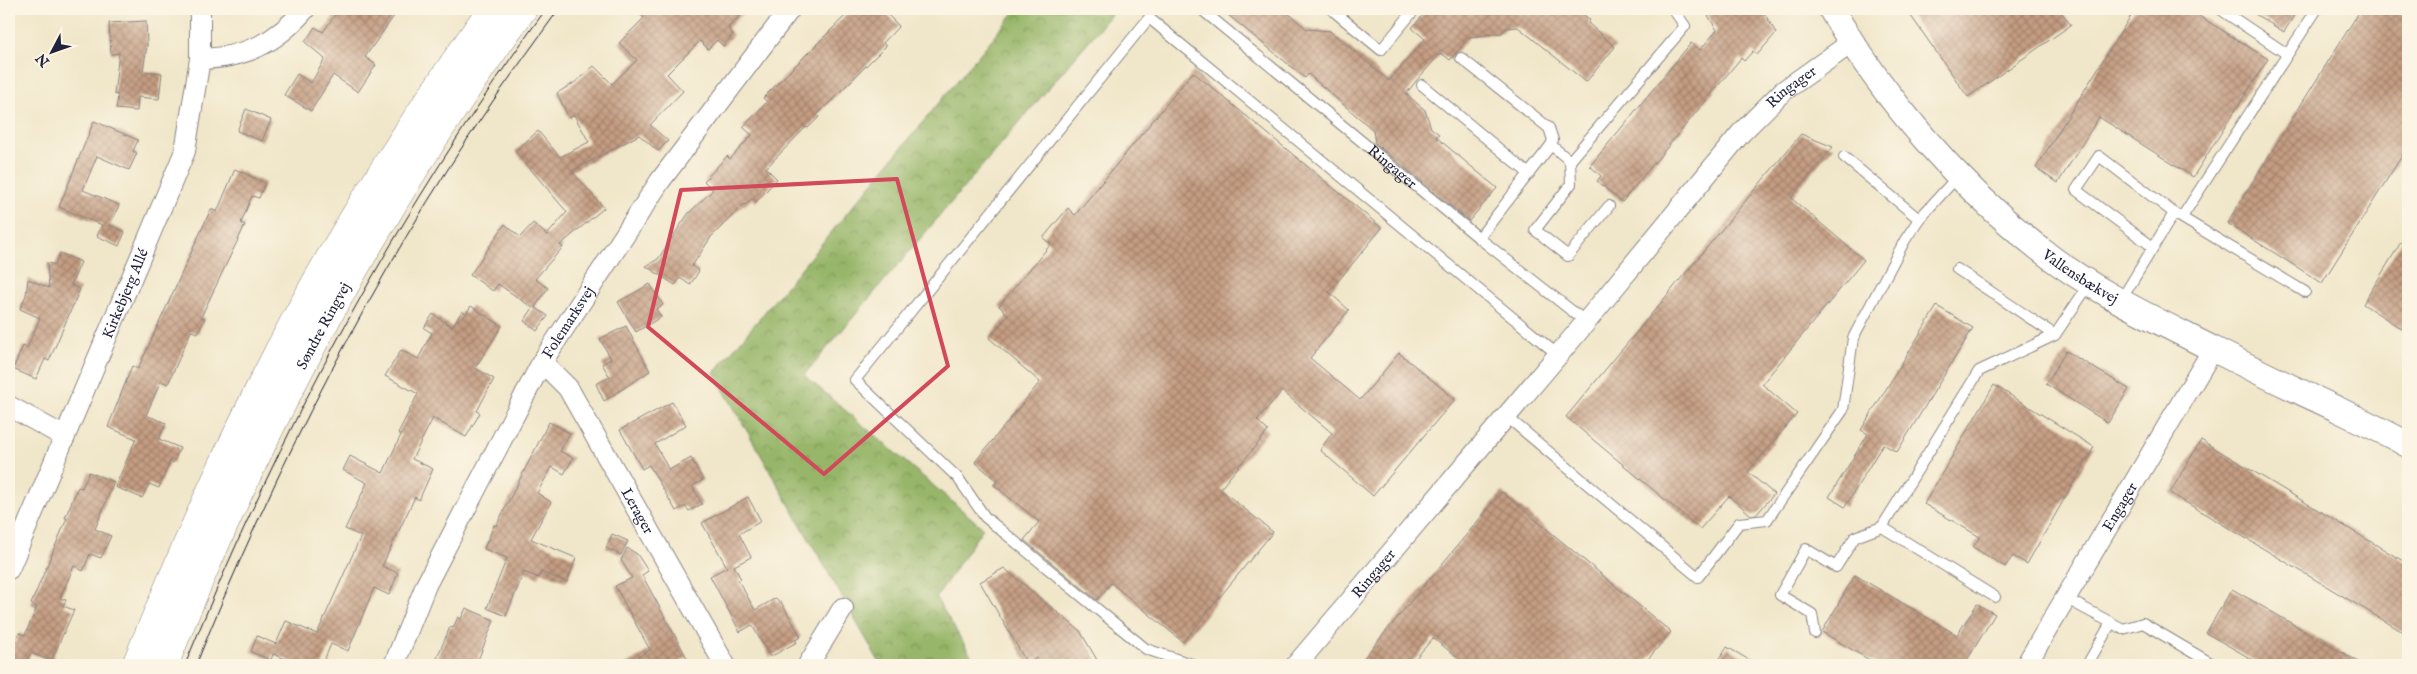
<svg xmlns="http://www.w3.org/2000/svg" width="2417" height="674" font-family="'IM FELL English',serif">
	<defs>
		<pattern id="forest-crowns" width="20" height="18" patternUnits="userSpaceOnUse" patternTransform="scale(1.25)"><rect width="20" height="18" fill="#97b669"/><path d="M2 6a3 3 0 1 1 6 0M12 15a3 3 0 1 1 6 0" fill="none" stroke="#7b9458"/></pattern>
		<pattern id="building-cross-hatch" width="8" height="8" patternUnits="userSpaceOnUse" patternTransform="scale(1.25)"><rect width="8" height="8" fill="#c59d82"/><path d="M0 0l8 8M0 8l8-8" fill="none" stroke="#a0806c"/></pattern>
	</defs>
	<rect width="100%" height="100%" fill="#fcf5e5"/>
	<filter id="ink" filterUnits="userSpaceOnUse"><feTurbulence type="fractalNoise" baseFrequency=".02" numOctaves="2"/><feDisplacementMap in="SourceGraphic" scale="10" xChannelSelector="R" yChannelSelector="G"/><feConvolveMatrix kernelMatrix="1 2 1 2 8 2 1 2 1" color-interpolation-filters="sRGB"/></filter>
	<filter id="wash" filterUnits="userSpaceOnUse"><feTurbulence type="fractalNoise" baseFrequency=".0096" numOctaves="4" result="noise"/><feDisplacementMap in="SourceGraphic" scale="20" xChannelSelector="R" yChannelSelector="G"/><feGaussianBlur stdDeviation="1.12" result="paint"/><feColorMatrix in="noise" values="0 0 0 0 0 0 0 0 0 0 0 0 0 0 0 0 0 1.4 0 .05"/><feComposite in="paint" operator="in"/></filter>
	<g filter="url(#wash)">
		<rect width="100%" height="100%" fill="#f0e6c9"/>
		<path fill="url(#forest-crowns)" stroke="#5c6c52" d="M1017,9H1116L804,375L983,528L936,598L977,665H881L714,373Z"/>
		<g id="blocks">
			<g fill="url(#building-cross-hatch)">
				<path d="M339,9H399L365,57L376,65L358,92L333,75L311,111L284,95L297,74L311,83L325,59L305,42L315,27L323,32Z"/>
				<path d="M635,9H747L728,28L733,35L723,46L717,40L708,49L700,41L667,74L683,91L650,125L668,141L658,151L639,135L572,171L604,208L560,245L563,247L535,279L548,288L535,307L548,316L537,331L524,321L533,308L498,284L493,291L470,275L505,224L520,237L533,223L547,235L567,212L515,151L538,131L560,157L589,142L574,115L569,118L557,93L574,83L594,66L612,84L637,60L619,43L644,18Z"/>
				<path d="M852,9H882L899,26L883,43L886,46L817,115L819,117L808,128L806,127L766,168L777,179L756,202L752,198L745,205L744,204L711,237L692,266L699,271L690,285L680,278L675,285L646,266L658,259L688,214L713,190L704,181L727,156L730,159L752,135L743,127L767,102L763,98Z"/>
				<path d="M1221,9H1283L1307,29L1330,31L1389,81L1425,39L1412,28L1428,9H1577L1590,20L1588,23L1615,47L1586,82L1518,27L1506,28L1502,33L1469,37L1450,60L1441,53L1416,81L1406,94L1425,110L1431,128L1439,134L1436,137L1497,188L1469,221L1375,143L1373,130L1308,74L1305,78Z"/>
				<path d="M1704,9H1762L1776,33L1757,55L1753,51L1744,61L1741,58L1622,202L1597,181L1601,176L1590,166L1691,43L1700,50L1717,30Z"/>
				<path d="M1906,9H2059L2071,25L1968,97Z"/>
				<path d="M2135,9H2188L2268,59L2193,177L2099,117L2058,183L2036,168Z"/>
				<path d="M2247,9H2298L2284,32Z"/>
				<path d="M2361,9H2408V146L2322,283L2227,223Z"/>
				<path d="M146,21L147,45L143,71L162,73L159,99L138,97L137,111L116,109L118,95L114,94L119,53L111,54L109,23Z"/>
				<path d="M1193,72L1382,228L1329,292L1349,310L1310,358L1360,400L1399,353L1455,399L1373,496L1320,450L1332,433L1282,391L1257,420L1268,431L1220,489L1273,532L1183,642L1111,583L1097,600L1024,540L1039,522L994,485L997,481L975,462L1040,382L989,338L1008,315L999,306L1051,244L1043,238L1068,208L1075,215Z"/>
				<path d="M246,109L271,120L262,141L237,131Z"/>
				<path d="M94,121L138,140L133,151L137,153L129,170L97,156L83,190L119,205L110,225L125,232L119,246L97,236L102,225L59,207Z"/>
				<path d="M1801,134L1833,147L1791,198L1864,260L1762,384L1797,414L1748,472L1774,494L1757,514L1751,515L1729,496L1700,529L1566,417Z"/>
				<path d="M235,169L265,183L259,198L252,196L241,223L245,225L201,317L205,318L198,333L191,331L168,384L161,381L146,415L166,423L159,439L180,448L173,463L170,461L159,488L149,484L142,498L115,487L136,439L108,427L132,366L138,369L211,209L217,212Z"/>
				<path d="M2408,231V333L2363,304Z"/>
				<path d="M60,253L81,262L71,285L80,289L49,361L45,359L36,379L13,369L23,346L27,348L40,318L20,309L26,295L28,279L49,288L47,263L55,265Z"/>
				<path d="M650,284L663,305L656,309L661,317L636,332L618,302Z"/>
				<path d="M471,306L502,326L475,368L494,379L477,411L480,413L466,437L433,418L412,459L433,469L419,500L415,497L382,566L398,573L389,595L374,588L348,651L331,644L322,665H300L273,654L271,660L251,652L257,636L276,644L286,621L317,634L361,536L345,529L367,483L343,470L350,456L383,473L401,435L398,433L418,394L385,376L401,350L418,359L432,333L424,328L433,314L452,327L462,311L466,314Z"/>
				<path d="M1937,306L1973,328L1897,452L1883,444L1845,507L1829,497L1868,434L1861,430Z"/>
				<path d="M626,326L650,371L604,401L596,384L610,377L602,364L611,359L600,339Z"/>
				<path d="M2066,351L2129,389L2108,423L2046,384Z"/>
				<path d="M1994,385L2094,447L2027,564L2013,556L2005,567L1973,547L1980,537L1924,504Z"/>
				<path d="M672,402L686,425L655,444L669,470L691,458L703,480L692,486L702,504L689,511L685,506L676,511L649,465L642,469L620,430Z"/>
				<path d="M549,422L570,433L560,451L573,458L564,474L552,467L537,493L551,502L531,539L576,558L567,582L541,572L539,578L524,572L506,616L487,608L507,558L484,549L494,525L496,526Z"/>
				<path d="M2201,440L2408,564V635L2170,493Z"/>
				<path d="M89,472L114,482L95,529L111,536L101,558L90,554L83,571L74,566L60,598L66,600L63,606L74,610L51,661L31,653L25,665H9V656L19,633L25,635L37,607L31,604L67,518H65L78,487L82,488Z"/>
				<path d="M1502,492L1671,632L1643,665H1467L1433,638L1410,665H1358Z"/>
				<path d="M748,497L761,521L739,534L751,557L734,566L741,579L738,580L755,610L776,598L779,603L781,602L801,637L795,640L797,642L770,657L752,625L740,632L710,576L727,567L702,523Z"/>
				<path d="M612,534L628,541L621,555L606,548Z"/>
				<path d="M627,548L637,554L648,571L642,575L687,658L674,665H624L650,650L615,586L632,578L621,560Z"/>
				<path d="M1004,568L1080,631L1100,665H1042L1037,658L1027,663L980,582Z"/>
				<path d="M1855,575L1957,635L1977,604L1995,614L1964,665H1878L1822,632Z"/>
				<path d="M2232,589L2364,665H2262L2206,633Z"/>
				<path d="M466,608L494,620L476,665H434L450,627L453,628L458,617L461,619Z"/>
				<path d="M1727,647L1758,665H1716Z"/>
			</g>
		</g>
	</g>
	<g filter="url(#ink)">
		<use href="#blocks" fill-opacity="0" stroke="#898482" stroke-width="1"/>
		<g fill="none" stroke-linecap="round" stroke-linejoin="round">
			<g stroke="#898482" stroke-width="12">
				<g id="service">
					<path id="s1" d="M1201,9L1479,238L1586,322"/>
					<path d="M1331,9L1381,50L1415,9"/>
					<path d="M2220,9L2287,54"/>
					<path d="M1461,58L1549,128L1553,140L1551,145"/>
					<path d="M1422,85L1529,174"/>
					<path d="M1844,157L1919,219"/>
					<path d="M1570,161L1571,184L1535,230L1568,256L1609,206"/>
					<path d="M2182,217L2317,9"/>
					<path d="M1479,238L1551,145L1570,161L1685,26L1673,9"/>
					<path d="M2153,247L2076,190L2099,156L2174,213"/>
					<path d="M1957,269L2055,335"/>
					<path d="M2121,300L2174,213L2305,292"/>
					<path d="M1506,416L1698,577L1739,523L1767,520L1843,410L1853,338L1905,240L1919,219L1958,176"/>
					<path d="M1995,597L1882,527L1979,371L2055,335L2090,283"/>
					<path d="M2067,599L2123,629L2143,623L2214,665"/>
					<path d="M1815,633L1812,614L1780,595L1806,549L1836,567L1855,537L1882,527"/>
					<path d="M1194,665L1146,649L985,517L958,478L855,380L1149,18L1558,355"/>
					<path d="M2087,665L2111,623"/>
				</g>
			</g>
			<g stroke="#898482" stroke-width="22">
				<g id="minor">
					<path d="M200,59C245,58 276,43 305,9"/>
					<path id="s2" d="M542,362L568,388L725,665"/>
					<path d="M9,406L65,437"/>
					<path id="s3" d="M9,569L185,151L200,59V9"/>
					<path id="s4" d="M394,665L426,585L542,362L660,181L790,9"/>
					<path d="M808,665L843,608"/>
					<path id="s5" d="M1296,665L1586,322L1741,133L1782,92L1851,43"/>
					<path id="s6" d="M2026,665L2213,349"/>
				</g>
			</g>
			<g stroke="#898482" stroke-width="27">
				<g id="tertiary">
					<path id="s7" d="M1831,9C1885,100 1957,184 2041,250C2093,291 2156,320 2215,350C2255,370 2296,390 2337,409C2361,421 2386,432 2408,445"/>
				</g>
			</g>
			<g stroke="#898482" stroke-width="29">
				<g id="primary">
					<path d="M136,665C195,522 258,379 337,246C385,165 437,86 492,9"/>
					<path id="s8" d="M164,665C257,434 375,210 523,9"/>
				</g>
			</g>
			<use href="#service" stroke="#fff" stroke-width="10"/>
			<use href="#minor" stroke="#fff" stroke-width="20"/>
			<use href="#tertiary" stroke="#fff" stroke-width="25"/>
			<use href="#primary" stroke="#fff" stroke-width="28"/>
			<g stroke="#22223b" stroke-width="1">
				<path d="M185,665C279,432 397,212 546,9"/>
				<path d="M196,665C275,468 373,276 493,101C515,70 537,39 559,9"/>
			</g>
		</g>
	</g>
	<path fill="none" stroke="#d1495b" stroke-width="4" stroke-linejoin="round" d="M897,179L948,366L824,474L648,327L681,190Z"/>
	<g text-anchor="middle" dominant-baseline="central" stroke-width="4" stroke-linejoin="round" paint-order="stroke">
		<g font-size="15" fill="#22223b" stroke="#fcf5e5">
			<text stroke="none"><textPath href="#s5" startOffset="762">Ringager</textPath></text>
			<text stroke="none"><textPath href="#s1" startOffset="248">Ringager</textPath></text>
			<text stroke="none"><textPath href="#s7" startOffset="369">Vallensbækvej</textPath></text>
			<text stroke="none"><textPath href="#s3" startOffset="299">Kirkebjerg Allé</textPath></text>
			<text stroke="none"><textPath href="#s4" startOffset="385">Folemarksvej</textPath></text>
			<text stroke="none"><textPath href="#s8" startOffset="375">Søndre Ringvej</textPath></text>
			<text stroke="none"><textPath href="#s6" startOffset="184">Engager</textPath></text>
			<text stroke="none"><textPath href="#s2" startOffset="178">Lerager</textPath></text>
			<text stroke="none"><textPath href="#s5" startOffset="120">Ringager</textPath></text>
		</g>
	</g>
	<rect width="2417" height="674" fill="none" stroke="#fcf5e5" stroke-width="30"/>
	<g transform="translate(52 52) rotate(229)" stroke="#fcf5e5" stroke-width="4" paint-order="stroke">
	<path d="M0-4L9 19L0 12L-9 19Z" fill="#22223b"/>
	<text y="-8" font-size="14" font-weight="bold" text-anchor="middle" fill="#22223b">N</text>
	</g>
</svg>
